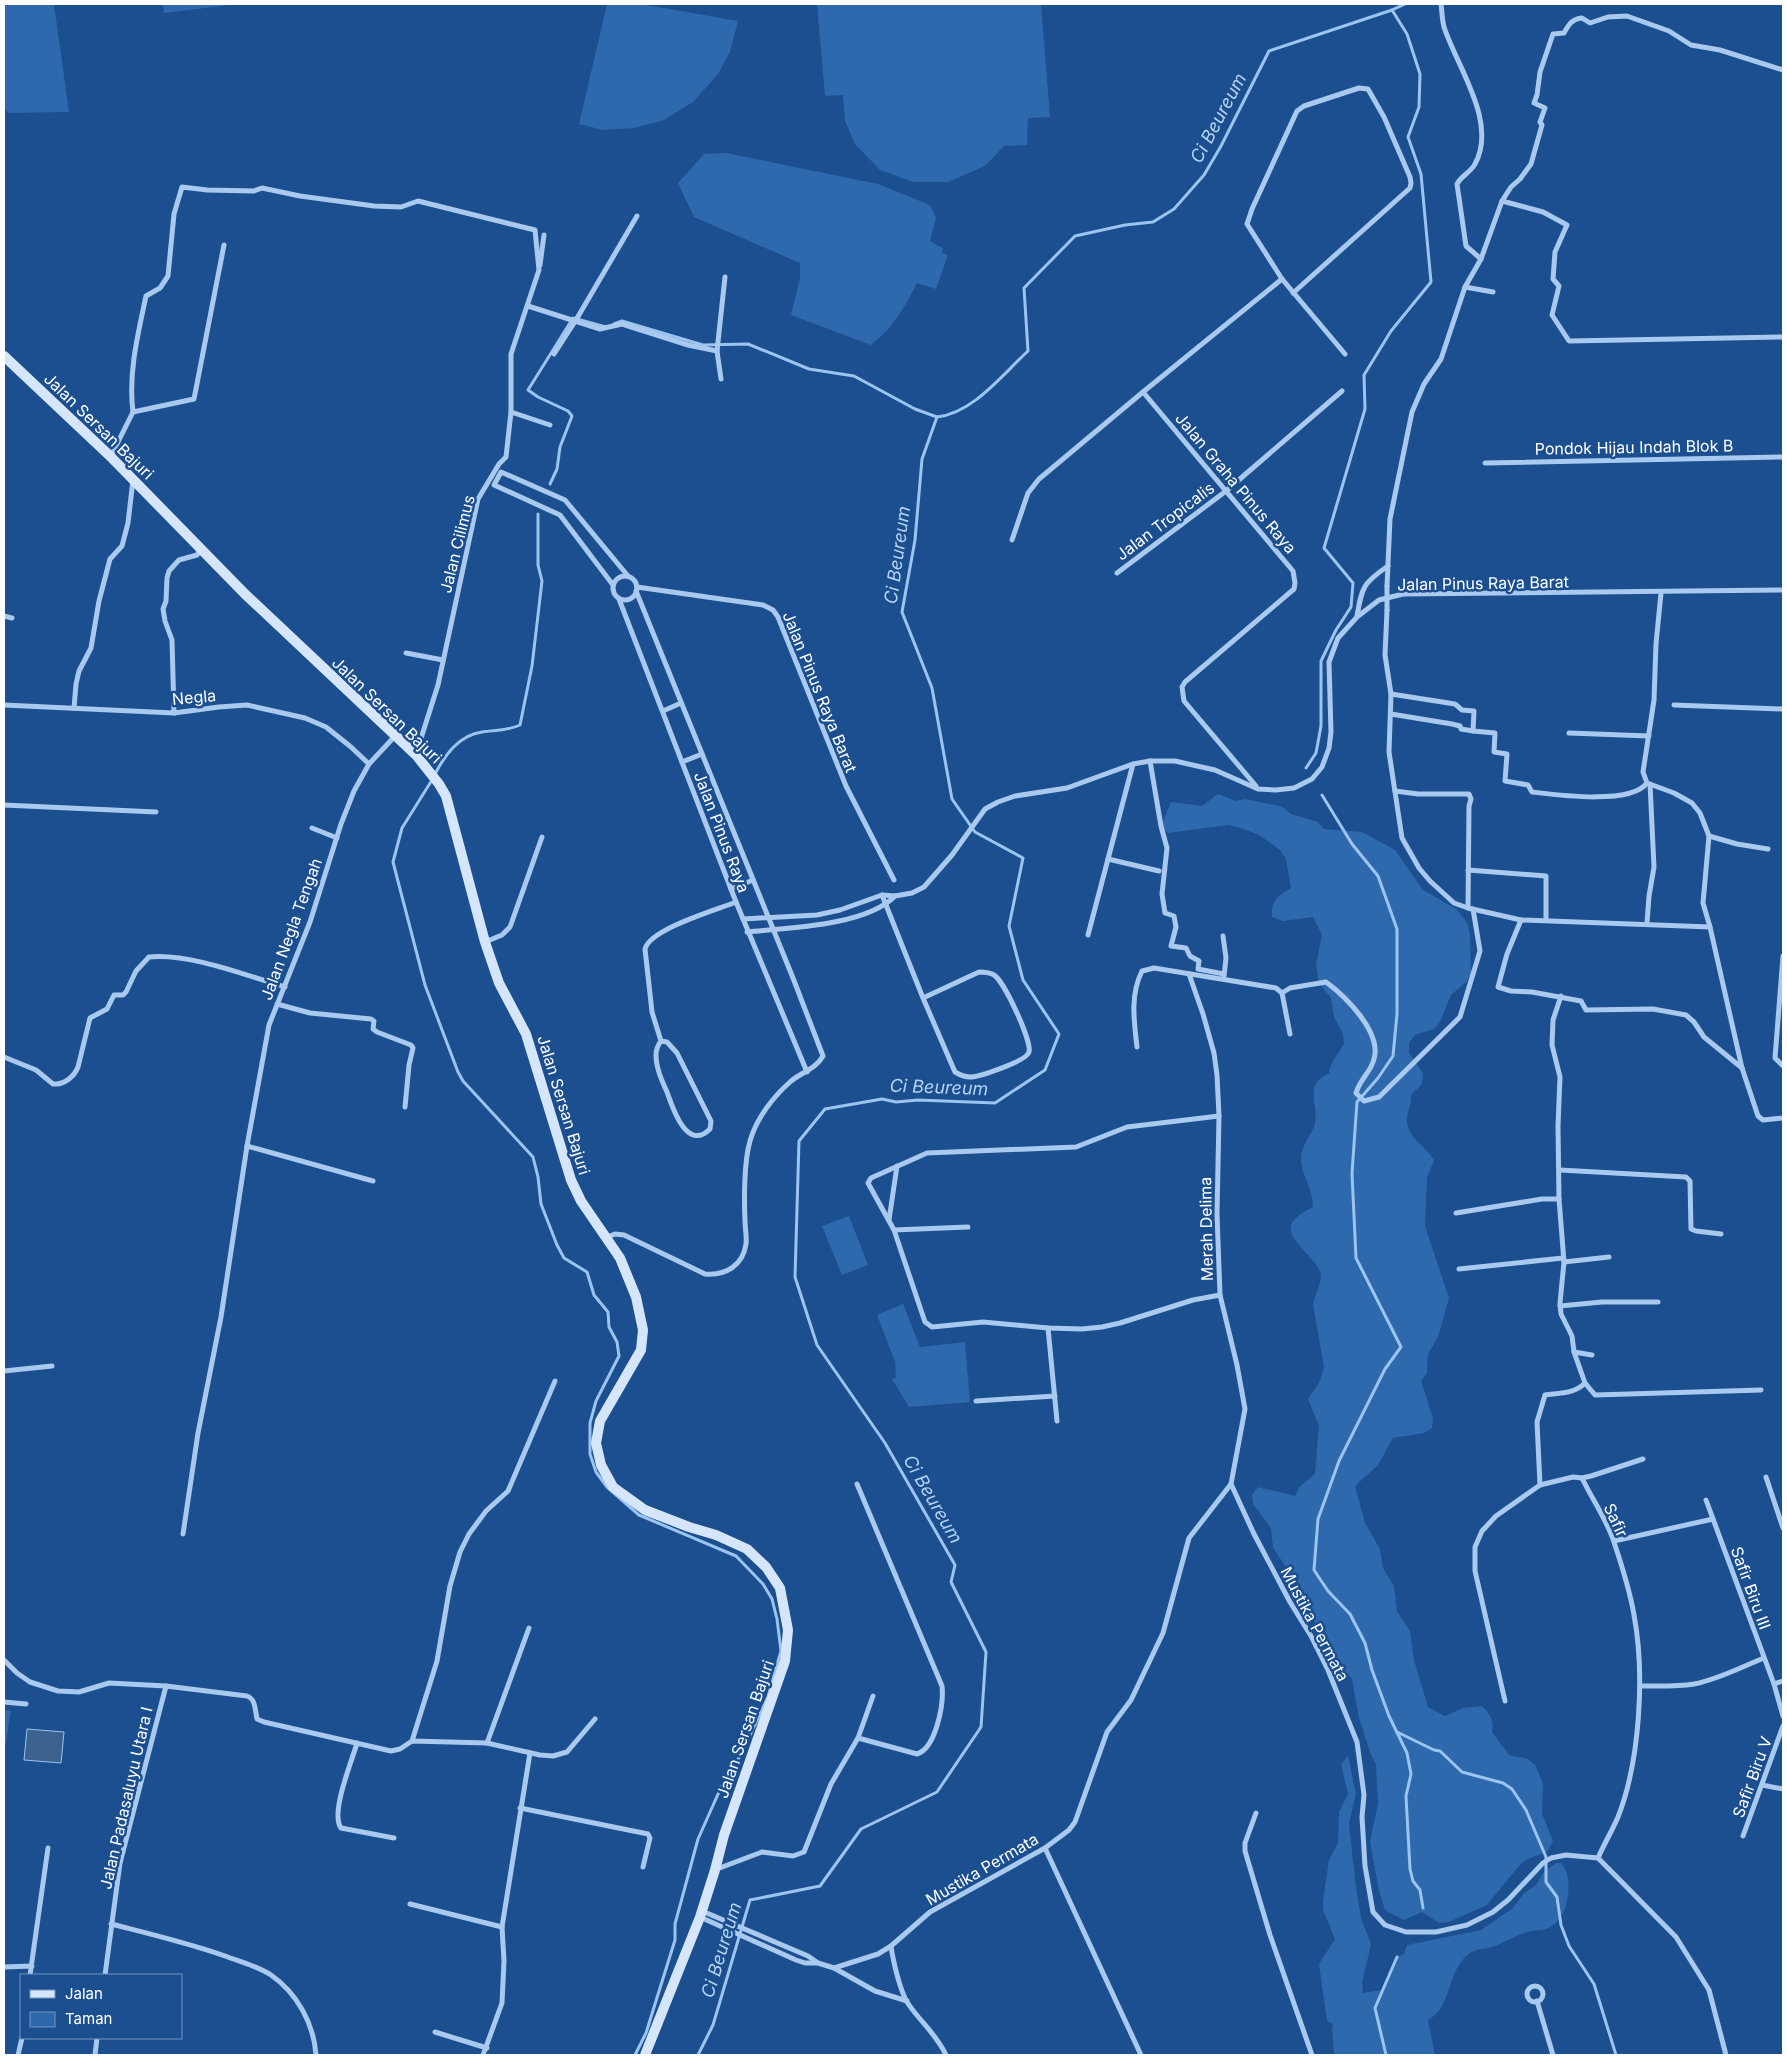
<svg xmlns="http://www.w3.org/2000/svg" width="1787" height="2059" font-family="Inter,sans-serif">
	<rect width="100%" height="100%" fill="#1b4f8f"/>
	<g fill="#2e69ad">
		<path d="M4,4H54L69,112L9,113L4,109Z"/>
		<path d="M163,4H238L164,13Z"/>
		<path d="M607,4H641L738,21L730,52L718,74L693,102L662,121L634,128L603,130L579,124Z"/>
		<path d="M817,4H1041L1050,117L1028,118L1027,145L1004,146L985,166L948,182H913L880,170L855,144L845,121L843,95L825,96Z"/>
		<path d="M726,153L878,184L930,205L936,218L930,241L943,248L942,253L948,255L936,289L917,283C904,309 893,327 871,345L791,315L800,278V263L694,217L678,183L704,154Z"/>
		<path d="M1218,794L1236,801L1245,799L1275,805L1284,808L1291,814L1318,822L1324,829L1362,832L1395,850L1423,890L1456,909L1463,917L1468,925L1470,934L1471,974L1466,982L1451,995L1440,1022L1434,1029L1415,1035L1409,1043V1053L1423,1073L1422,1084L1411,1095C1412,1105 1406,1113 1407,1122C1410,1141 1426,1146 1434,1160L1427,1178L1425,1226L1449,1298L1438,1337L1428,1354L1427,1373L1421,1381L1433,1418L1432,1428L1424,1433L1393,1438L1378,1465L1355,1486L1365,1523L1380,1549L1383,1568L1394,1586L1397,1611L1410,1631L1414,1660L1428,1707L1445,1716L1463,1708L1482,1706C1490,1714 1494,1720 1492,1732L1509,1755L1528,1759L1536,1766L1543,1784L1542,1814L1553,1841L1548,1851L1526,1860L1518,1867L1487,1905L1449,1922L1439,1923L1422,1912L1404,1920L1385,1910L1379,1891L1370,1842L1378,1803L1376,1764L1371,1755L1359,1718L1352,1679L1338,1664L1333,1646L1318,1635L1313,1616L1300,1601L1290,1573L1273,1548L1271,1528L1253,1504L1252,1495L1258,1487L1295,1496L1299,1487L1315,1474L1319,1426L1308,1399L1319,1383L1324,1367L1313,1305C1314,1296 1322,1282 1321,1275C1319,1257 1276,1236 1296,1218C1301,1213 1307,1210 1313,1207C1313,1189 1301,1174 1301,1159C1301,1144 1313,1134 1315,1123C1319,1103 1302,1085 1330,1073L1329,1070L1333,1061L1344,1044L1343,1034L1334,1017L1331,998L1319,983L1316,964L1322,935L1313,917L1283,921L1272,917C1270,901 1278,896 1291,888L1286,859L1280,850L1259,835L1238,827L1228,825L1168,833L1161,826L1171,802L1202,806Z"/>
		<path d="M849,1216L868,1265L842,1275L822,1226Z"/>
		<path d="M903,1304L920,1347L965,1342L970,1402L909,1407L892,1379L896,1378L895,1362L877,1315Z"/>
		<path d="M4,1710L11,1711L4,1754Z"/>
		<path d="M1348,1756L1356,1794L1349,1823L1355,1880L1361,1918L1371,1944L1362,1983L1363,1993L1382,1990L1395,1966L1397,1957L1404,1954L1407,1945L1481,1930L1513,1908L1524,1893L1536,1885L1544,1872L1556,1863H1561C1569,1872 1569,1883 1568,1895C1566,1909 1561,1923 1546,1929C1540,1931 1533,1930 1527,1932C1515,1936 1504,1943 1492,1947C1485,1949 1475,1949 1470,1953C1446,1970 1453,2007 1428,2020L1435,2055H1334L1332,2028L1333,2024L1327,2021L1319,1964L1335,1939L1323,1910V1901L1329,1860L1338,1843L1339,1812L1348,1794L1341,1764Z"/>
	</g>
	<path fill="#3c6290" stroke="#9cc4f0" d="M27,1729L64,1732L61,1763L24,1760Z"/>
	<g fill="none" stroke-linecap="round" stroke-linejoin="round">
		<g stroke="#9cc4f0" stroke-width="3">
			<path d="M614,324L622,321L703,345L748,344L809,369L854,376L915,409L937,417"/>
			<path d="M550,484L557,469L560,447L572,416L568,411L538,397L528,390L573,318L606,327"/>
			<path d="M1306,768L1316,753L1321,726V661L1336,630L1351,607L1353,583L1324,548L1365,409L1364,375L1391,331L1431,282L1421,174L1408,137L1419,107L1420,74L1407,34L1392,10L1405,4"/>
			<path d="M435,774C445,755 459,735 482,732C496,730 507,731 520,725L532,666L542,581L538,565V514"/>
			<path d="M432,780L402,828L393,862L425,985L458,1072L463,1081L533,1157L538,1177L541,1204L557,1245L564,1258L587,1272L594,1295L608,1312L609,1327L617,1342L619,1356L596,1401L590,1423V1454L596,1472L607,1487L639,1515L736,1556L763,1584L772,1599L777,1619L781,1651L768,1697L740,1756L723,1783L698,1839L675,1924V1940L646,2033L635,2055"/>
			<path d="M1322,795L1352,844L1378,876L1397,929V1014L1393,1056L1378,1078L1357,1102L1352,1173L1356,1258L1401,1347L1385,1369L1339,1461L1318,1519L1314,1570L1328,1591L1350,1614L1365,1643L1372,1670L1389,1716L1407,1753L1411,1774L1406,1796L1410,1869L1413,1881L1420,1890L1423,1908"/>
			<path d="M1397,1732L1434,1750L1440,1751L1462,1772L1503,1783L1512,1789L1526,1810L1546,1857V1882L1557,1897L1561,1925L1569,1946L1594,1984L1616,2055"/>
			<path d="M698,2055L713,2025L750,1900L820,1886L861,1829L937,1792L981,1727L986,1652L951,1582L955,1565L885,1443L817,1345L795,1277L799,1141L825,1109L882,1099L896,1102L918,1100L995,1103L1045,1070L1059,1034L1023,980L1009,926L1023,858L975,832L952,799L932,688L902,612L915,540L922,459L937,417C973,413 1002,375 1028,351L1024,288L1075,236L1125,225L1153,222L1174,209L1204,175L1221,146L1269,51L1392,10"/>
			<path d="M1386,2055L1375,2008L1397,1957"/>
		</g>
		<g stroke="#a9c9ee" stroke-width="5">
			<path d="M1441,4C1442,11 1442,19 1444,27C1457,67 1498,122 1475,164C1471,172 1461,176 1457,184L1466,246L1481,259"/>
			<path d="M1502,201L1543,212L1567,225L1555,252L1553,279L1559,286L1552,315L1569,341L1783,337"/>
			<path d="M540,265L544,235"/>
			<path d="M1465,287L1493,292"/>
			<path d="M1293,293L1410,188L1411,183L1410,177L1384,117L1368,89L1359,88L1304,106L1297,111L1252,209L1247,224L1282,279L1345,354"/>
			<path d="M528,306L600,329L622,324L688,345L717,351"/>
			<path d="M554,354L576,320L637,216"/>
			<path d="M721,379L717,351L725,277"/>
			<path d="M1143,392L1293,571L1295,583L1294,589L1185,682L1182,687L1184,701L1256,786"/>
			<path d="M133,412C128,373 138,334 146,296L160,288L168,276L174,214L182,187L207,190L254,191L262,188L300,196L374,206L401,207L418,201L535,230L539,270L511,354V412L506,457L499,464L478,499L438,685L416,754"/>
			<path d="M133,412L194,399L224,245"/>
			<path d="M511,412L550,425"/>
			<path d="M111,456L133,412"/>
			<path d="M1485,463L1783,457"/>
			<path d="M1012,540L1028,493L1039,479L1143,392L1282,279"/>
			<path d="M1117,573L1226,491L1342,391"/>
			<circle cx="625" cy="588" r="12"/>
			<path d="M613,585L560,515L494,485L501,472L565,500L628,576"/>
			<path d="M1387,586L1390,519L1412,412L1424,384L1441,359L1465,287L1481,259L1502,201L1511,187L1520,179L1531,164L1542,125L1540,122L1545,108L1534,103L1537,95L1540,72L1553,34L1564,33C1569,24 1572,19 1582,18L1590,23L1608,17L1627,16L1669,31L1691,45L1720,50L1783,70"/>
			<path d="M637,587L763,605L773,610L778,617L846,786L894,880"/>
			<path d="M1661,593L1656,644L1654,700L1643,772L1647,783L1674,793L1692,803L1700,813L1709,836L1703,903L1710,927L1742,1068L1758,1116L1763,1120L1783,1118"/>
			<path d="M619,599L736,902L807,1072"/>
			<path d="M1387,610L1385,655L1391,694L1389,752L1402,838L1419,868L1430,881L1454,903L1468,908L1521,920L1507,954L1498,987L1511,991L1532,992L1581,1001L1586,1010L1653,1009L1686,1015L1694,1022L1704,1037L1742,1068"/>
			<path d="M4,616L12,618"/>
			<path d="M1357,616C1362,587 1363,583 1388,566"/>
			<path d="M406,653L443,660"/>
			<path d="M1391,694L1455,704L1462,710L1474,711L1473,731L1495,733L1494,752L1507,754L1505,781L1528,785L1532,792C1557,795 1631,805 1647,783"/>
			<path d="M4,705L174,713L219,707L247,705L305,718L326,727L351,747L369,764"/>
			<path d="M1674,705L1783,709"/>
			<path d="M74,708L76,684L79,671L91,648L99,601L110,559L122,546L128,523L133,480"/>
			<path d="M663,711L681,703"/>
			<path d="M174,713L172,640L165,621L163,609L166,601L167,578L169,571L179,560L197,555L201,549"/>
			<path d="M1391,714L1452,724L1460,726L1461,729L1473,731"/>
			<path d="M1569,733L1649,736"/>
			<path d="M1150,761L1161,826L1167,848L1162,894L1165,913L1174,916L1176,927L1171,946L1186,948L1190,956L1199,961L1198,969L1224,974"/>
			<path d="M682,762L702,754"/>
			<path d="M1395,791L1418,794H1469L1471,799L1469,806L1468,908"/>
			<path d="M4,805L156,812"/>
			<path d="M312,828L337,838"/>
			<path d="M1709,836L1737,844L1768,849"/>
			<path d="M1108,859L1159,871"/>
			<path d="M1468,870L1546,876V920"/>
			<path d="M731,889L753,880"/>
			<path d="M882,895L923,998L955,1072C960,1075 964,1077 970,1077C979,1077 1027,1061 1029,1052C1032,1041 1004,981 994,975C990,972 985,972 979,972L923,998"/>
			<path d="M743,919L817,915L840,910L882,895L895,896L912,893L924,887L952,855L985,809L998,802L1015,796L1067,788L1133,764L1150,761H1175L1215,770L1258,789L1276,790L1294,788L1312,779L1322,767L1329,748L1331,732L1329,662L1338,638L1357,617L1379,600L1403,594L1783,590"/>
			<path d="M1521,920L1710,927"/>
			<path d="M1647,923L1649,896L1654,867L1650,784"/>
			<path d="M747,932C787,928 866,926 895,896"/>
			<path d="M1088,935L1133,764"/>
			<path d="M1223,936L1226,958L1224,976"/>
			<path d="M485,942L502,935L510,927L542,837"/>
			<path d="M1783,956L1775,1058L1783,1066"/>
			<path d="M1282,993L1290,988L1326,982C1345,996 1382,1032 1374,1059C1371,1072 1360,1079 1356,1093L1364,1101L1379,1097L1460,1017L1480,951L1473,909"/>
			<path d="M1561,996L1553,1020L1552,1045L1560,1077L1558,1126L1559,1199L1564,1262L1560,1303L1561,1314L1572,1336L1574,1352L1585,1383L1595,1395L1761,1390"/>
			<path d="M277,1004L310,1013L371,1019L374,1021L373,1029L377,1032L411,1045L413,1048L409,1065L405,1107"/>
			<path d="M661,1041C658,1045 656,1049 656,1055C656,1068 662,1081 667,1092C673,1109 687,1152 710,1129L711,1121L677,1053L667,1042L661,1041L652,1012L645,949C650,929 716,910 736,902"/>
			<path d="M1137,1047C1134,1021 1130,995 1142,971L1154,968L1276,988L1282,993L1290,1034"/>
			<path d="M4,1057L36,1070L53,1084C64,1085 74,1077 78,1067L90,1018L107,1009L114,995H123L126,992L136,971L149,957C189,953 245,975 285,987"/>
			<path d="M1219,1116L1127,1127L1076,1147L927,1153L871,1178L868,1183L894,1230L925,1322L932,1327L983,1322L1048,1328L1082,1329L1102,1327L1120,1323L1193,1300L1220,1295"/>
			<path d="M247,1146L373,1181"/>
			<path d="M1560,1170L1686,1177L1690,1181L1691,1229L1696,1231L1721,1234"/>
			<path d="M1456,1213L1542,1199H1559"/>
			<path d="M889,1220L897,1166"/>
			<path d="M894,1230L968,1227"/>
			<path d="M607,1237L615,1234L624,1235L705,1274C726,1276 743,1265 746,1244C747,1237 745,1228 745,1221C744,1200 744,1161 750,1141C756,1119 773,1097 790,1082C800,1073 816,1069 823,1056L793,978L636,591"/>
			<path d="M1564,1262L1609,1257"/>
			<path d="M1459,1269L1563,1258"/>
			<path d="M1560,1306L1602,1302H1658"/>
			<path d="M1048,1328L1057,1421"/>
			<path d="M1574,1352L1592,1355"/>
			<path d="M4,1371L52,1366"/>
			<path d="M976,1401L1055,1396"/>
			<path d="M1766,1477L1783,1528"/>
			<path d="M1582,1478C1592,1499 1607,1520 1614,1542C1622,1566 1630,1591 1634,1615C1645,1674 1640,1761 1618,1817C1612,1831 1604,1844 1598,1858"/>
			<path d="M1231,1484L1254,1534L1290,1602L1311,1636L1328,1670L1357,1742L1364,1795L1362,1817L1365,1866L1373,1912L1385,1925L1406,1932H1436L1467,1925L1493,1912L1508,1900L1543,1863L1551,1858L1566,1855L1598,1858L1676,1937L1709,1990L1726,2055"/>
			<path d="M1540,1485L1537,1422L1545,1395C1560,1393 1574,1394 1585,1383"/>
			<path d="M1706,1500L1774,1684L1783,1716"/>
			<path d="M183,1534L198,1433L221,1317L247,1146L269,1025L310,922L341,824L354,791L369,764L396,735"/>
			<path d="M1614,1541L1713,1519"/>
			<path d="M4,1660L17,1673L30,1682L58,1691L79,1692L109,1683L166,1686L247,1696C256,1699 255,1711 257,1719L264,1722L391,1751L400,1749L412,1741L487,1743L540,1755L553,1756L567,1752L595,1719"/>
			<path d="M1774,1684L1783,1681"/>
			<path d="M1640,1686C1658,1686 1676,1687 1694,1684C1719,1679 1741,1667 1764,1658"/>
			<path d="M1505,1701L1475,1571V1547L1482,1531L1496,1516L1540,1485L1573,1477L1582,1478L1591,1476L1643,1459"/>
			<path d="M4,1702L26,1704"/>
			<path d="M858,1738L873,1696"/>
			<path d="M412,1741L437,1661L450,1586L460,1552L469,1534L486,1511L508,1491L555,1381"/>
			<path d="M357,1743C352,1761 330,1813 341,1828L394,1838"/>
			<path d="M487,1743L529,1628"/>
			<path d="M1762,1785L1783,1789"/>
			<path d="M520,1808L648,1834L650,1838L643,1867"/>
			<path d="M1256,1813L1245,1843V1851L1270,1935L1312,2055"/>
			<path d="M1743,1836L1783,1726"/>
			<path d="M1045,1848L1141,2055"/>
			<path d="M717,1869L762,1852L793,1856L804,1852L831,1784L858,1738L917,1754C936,1748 944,1704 942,1686L857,1484"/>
			<path d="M410,1904L502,1927"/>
			<path d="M702,1911L808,1956L818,1963L834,1968L875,1991L907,2001"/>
			<path d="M700,1917L796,1960L805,1963H817"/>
			<path d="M111,1924C150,1934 188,1943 225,1956C241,1962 257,1966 271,1975C297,1993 314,2024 316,2055"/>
			<path d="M891,1946C893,1961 900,1990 907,2002C920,2022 935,2032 946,2055"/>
			<path d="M4,1967L32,1966"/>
			<path d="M834,1968L878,1954L891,1946L930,1912L1045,1848L1069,1830L1075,1822L1107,1732L1131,1700L1163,1633L1189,1538L1231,1484L1245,1409L1237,1365L1220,1295L1217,1214L1219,1116L1217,1075L1214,1053L1203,1014L1189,974"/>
			<path d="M30,1975L48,1848"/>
			<path d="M105,1975L120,1863L166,1686"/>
			<circle cx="1535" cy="1994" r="8"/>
			<path d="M1537,2001L1553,2055"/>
			<path d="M435,2032L487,2048"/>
			<path d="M18,2055L22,2038"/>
			<path d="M95,2055L97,2038"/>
			<path d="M483,2055L502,2003L504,1961L502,1927L530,1753"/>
		</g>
		<path stroke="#d6e6fa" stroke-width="10" d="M4,356L110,456L245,594L416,755L439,784L446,796L485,942L499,983L526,1034L571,1180L581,1201L620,1258L636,1297L643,1330L641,1350L600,1421L596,1443L601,1465L613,1487L645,1510L689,1527L716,1535L747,1549L766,1567L780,1588L788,1630L785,1661L724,1835L715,1870L700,1917L645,2055"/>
		<path stroke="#a9c9ee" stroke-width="5" d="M1387,610V586"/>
	</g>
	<g text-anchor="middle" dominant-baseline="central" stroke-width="5" stroke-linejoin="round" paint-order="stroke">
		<g font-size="16" fill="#fff" stroke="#1b4f8f">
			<text transform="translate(99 426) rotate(44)">Jalan Sersan Bajuri</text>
			<text transform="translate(1634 447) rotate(-1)">Pondok Hijau Indah Blok B</text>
			<text transform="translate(1236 483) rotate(50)">Jalan Graha Pinus Raya</text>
			<text transform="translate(1165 521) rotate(-37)">Jalan Tropicalis</text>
			<text transform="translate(457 544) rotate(-76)">Jalan Cilimus</text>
			<text transform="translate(1483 583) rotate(-1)">Jalan Pinus Raya Barat</text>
			<text transform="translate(820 692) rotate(68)">Jalan Pinus Raya Barat</text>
			<text transform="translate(194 697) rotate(-5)">Negla</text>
			<text transform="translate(387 710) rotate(44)">Jalan Sersan Bajuri</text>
			<text transform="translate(722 832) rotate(69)">Jalan Pinus Raya</text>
			<text transform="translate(291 929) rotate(-70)">Jalan Negla Tengah</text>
			<text transform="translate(564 1105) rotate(73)">Jalan Sersan Bajuri</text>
			<text transform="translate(1206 1229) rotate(-91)">Merah Delima</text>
			<text transform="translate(1616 1520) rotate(65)">Safir</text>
			<text transform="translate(1751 1588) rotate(70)">Safir Biru III</text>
			<text transform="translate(1315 1624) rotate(62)">Mustika Permata</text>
			<text transform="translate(745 1729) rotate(-71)">Jalan Sersan Bajuri</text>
			<text transform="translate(1752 1777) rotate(-70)">Safir Biru V</text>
			<text transform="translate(126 1798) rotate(-77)">Jalan Padasaluyu Utara I</text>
			<text transform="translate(982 1869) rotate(-30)">Mustika Permata</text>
		</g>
		<g font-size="18" font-style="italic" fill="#b5d3f5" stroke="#1b4f8f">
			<text transform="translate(1218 118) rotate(-62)">Ci Beureum</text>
			<text transform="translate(897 555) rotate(-82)">Ci Beureum</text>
			<text transform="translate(939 1087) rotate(2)">Ci Beureum</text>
			<text transform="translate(933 1499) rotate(60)">Ci Beureum</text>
			<text transform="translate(721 1950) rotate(-73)">Ci Beureum</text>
		</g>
	</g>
	<rect width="1787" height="2059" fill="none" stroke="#ffffff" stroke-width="10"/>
	<rect x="20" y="1974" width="162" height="65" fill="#1b4f8f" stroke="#7695bc"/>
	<rect x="30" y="1990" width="25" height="8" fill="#d6e6fa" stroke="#7695bc"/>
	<text x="65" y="1999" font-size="15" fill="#ffffff">Jalan</text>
	<rect x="30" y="2012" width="25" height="15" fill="#2e69ad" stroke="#7695bc"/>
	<text x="65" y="2024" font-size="15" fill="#ffffff">Taman</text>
</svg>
